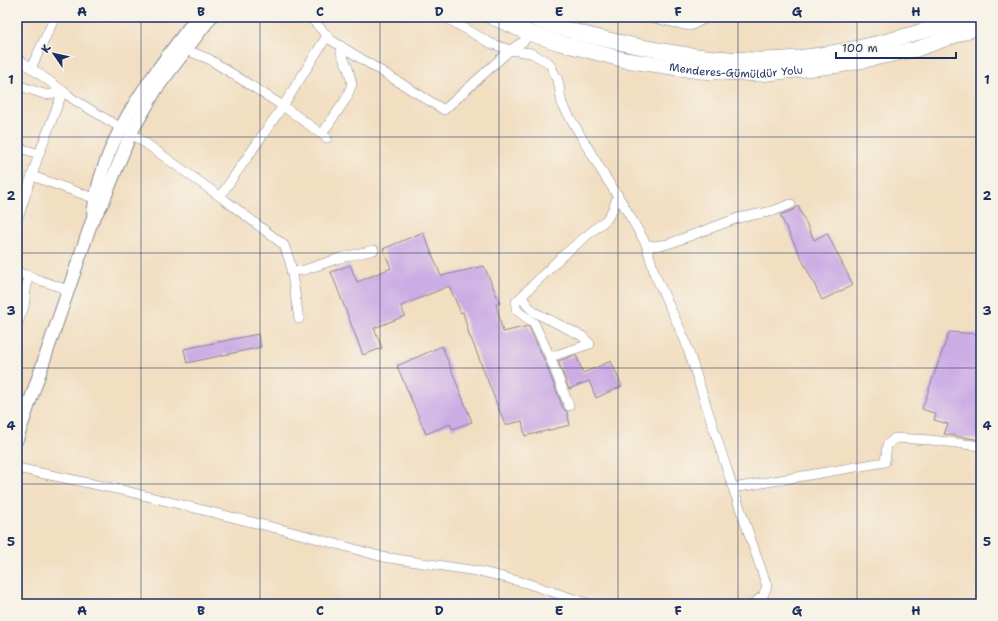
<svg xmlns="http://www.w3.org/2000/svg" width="998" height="621" font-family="'Shantell Sans',sans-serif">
	<rect width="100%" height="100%" fill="#f7f3e8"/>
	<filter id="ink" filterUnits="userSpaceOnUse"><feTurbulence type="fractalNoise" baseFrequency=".025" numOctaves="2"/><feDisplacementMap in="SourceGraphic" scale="8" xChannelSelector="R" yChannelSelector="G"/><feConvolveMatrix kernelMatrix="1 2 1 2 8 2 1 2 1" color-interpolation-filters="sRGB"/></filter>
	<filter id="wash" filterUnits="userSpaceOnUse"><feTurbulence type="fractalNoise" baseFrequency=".012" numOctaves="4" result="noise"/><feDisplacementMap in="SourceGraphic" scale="16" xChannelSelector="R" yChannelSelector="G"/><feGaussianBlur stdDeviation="0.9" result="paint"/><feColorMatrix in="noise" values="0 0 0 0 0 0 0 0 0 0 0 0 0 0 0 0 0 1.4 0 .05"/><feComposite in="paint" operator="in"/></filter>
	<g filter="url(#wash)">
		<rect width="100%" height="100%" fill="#f2dec1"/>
		<g id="blocks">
			<g fill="#ccace4">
				<path d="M798,206L814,240L827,233L853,285L822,300L780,215L793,210Z"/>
				<path d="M423,232L441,276L484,266L500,303L496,304L503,332L528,326L529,327L544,359L563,408L567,412L570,425L525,436L522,421L505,425L471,338H470L463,312L461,313L449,286L401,306L405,316L374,328L382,348L363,355L331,272L350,265L357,282L391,268L383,249Z"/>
				<path d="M949,332L981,334V440L944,434L948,424L934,420L936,414L922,409Z"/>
				<path d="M258,334L261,347L187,363L184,349Z"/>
				<path d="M442,346L472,422L452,429L450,424L426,434L397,366Z"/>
				<path d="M576,355L583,373L611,361L622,386L596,398L589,381L569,389L558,361Z"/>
			</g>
		</g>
	</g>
	<g filter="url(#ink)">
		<use href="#blocks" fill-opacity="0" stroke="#868690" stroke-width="1"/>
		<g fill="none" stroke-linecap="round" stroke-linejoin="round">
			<g stroke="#868690" stroke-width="10">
				<g id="minor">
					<path d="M310,17L331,40L444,110L510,50L524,41L529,33"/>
					<path d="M445,17L490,43L510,50L531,53L549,63L558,80L562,104L604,175L623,204L646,244L653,246L668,244L738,218L773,211L791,204"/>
					<path d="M650,17L690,26L704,19V17"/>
					<path d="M186,50L209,59L283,106L327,138"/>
					<path d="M17,58L63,91L39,154L17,221"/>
					<path d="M31,68L55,17"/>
					<path d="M17,85L47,95L63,91L73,99L121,128"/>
					<path d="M131,133L225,200L284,245L290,262L299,319"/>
					<path d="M322,134L346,99L352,84L348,68L341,53V46"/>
					<path d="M17,147L39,154"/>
					<path d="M32,176L102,201"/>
					<path d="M223,192L283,106L327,36"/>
					<path d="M646,244L655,275L685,340L733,488"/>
					<path d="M291,271L304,270L340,258L374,250"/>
					<path d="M17,272L68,290"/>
					<path d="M522,297L527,305L534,312L582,336L590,344L550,357"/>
					<path d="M17,325L24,307L28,275"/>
					<path d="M569,406L550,357L534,323L516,310V302L561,257L607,219L613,209L618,195"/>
					<path d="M17,468L126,491L304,535L383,557L483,572L526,583L589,604"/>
					<path d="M753,604L763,596L767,586L733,488L885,462L887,445L895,438L931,440L981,446"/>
				</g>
			</g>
			<g stroke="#868690" stroke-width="14">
				<g id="tertiary">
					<path d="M93,216C100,140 152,76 197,17"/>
					<path d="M17,439L92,221L103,202L131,133L157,88L211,17"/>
				</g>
			</g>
			<g stroke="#868690" stroke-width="16">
				<g id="primary">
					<path id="s1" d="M492,17L529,33L560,43L625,60L699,71L760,74L841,65L917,49L981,26"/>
					<path d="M530,17C563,30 597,38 632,45C686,56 743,64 798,58C855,51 912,36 966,17"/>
				</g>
			</g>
			<use href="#minor" stroke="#fff" stroke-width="9"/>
			<use href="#tertiary" stroke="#fff" stroke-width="12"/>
			<use href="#primary" stroke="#fff" stroke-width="15"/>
		</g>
	</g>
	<path fill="none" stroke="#1b2f5e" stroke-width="1" stroke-opacity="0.55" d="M141,17V604M260,17V604M380,17V604M499,17V604M618,17V604M738,17V604M857,17V604M17,137H981M17,253H981M17,368H981M17,484H981"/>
	<g text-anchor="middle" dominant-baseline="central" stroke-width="3.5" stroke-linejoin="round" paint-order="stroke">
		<g font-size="11" fill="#1b2f5e" stroke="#f7f3e8">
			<text stroke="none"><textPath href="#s1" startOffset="252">Menderes-Gümüldür Yolu</textPath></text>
		</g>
	</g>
	<rect width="998" height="621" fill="none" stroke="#f7f3e8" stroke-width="44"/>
	<g transform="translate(54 54) rotate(304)" stroke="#f7f3e8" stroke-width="3" paint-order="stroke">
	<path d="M0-3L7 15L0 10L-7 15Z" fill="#1b2f5e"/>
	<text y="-6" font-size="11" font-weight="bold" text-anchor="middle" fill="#1b2f5e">K</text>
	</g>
	<path d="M836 52v6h120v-6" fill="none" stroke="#1b2f5e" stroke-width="2"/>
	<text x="842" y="52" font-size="12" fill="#1b2f5e" stroke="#f7f3e8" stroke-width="3" paint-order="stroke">100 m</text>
	<rect x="22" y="22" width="954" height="577" fill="none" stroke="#1b2f5e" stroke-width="1.5"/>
	<g font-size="13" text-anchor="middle" font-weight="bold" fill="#1b2f5e">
		<text x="82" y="16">A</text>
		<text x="201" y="16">B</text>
		<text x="320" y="16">C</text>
		<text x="439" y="16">D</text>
		<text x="559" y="16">E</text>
		<text x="678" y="16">F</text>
		<text x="797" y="16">G</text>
		<text x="916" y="16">H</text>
		<text x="11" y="84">1</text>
		<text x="987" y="84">1</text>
		<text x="11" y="200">2</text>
		<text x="987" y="200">2</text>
		<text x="11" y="315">3</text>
		<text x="987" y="315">3</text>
		<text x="11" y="430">4</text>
		<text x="987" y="430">4</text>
		<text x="11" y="546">5</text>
		<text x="987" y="546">5</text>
		<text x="82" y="615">A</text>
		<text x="201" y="615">B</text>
		<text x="320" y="615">C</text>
		<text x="439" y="615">D</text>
		<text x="559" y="615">E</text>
		<text x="678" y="615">F</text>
		<text x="797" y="615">G</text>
		<text x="916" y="615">H</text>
	</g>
</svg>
